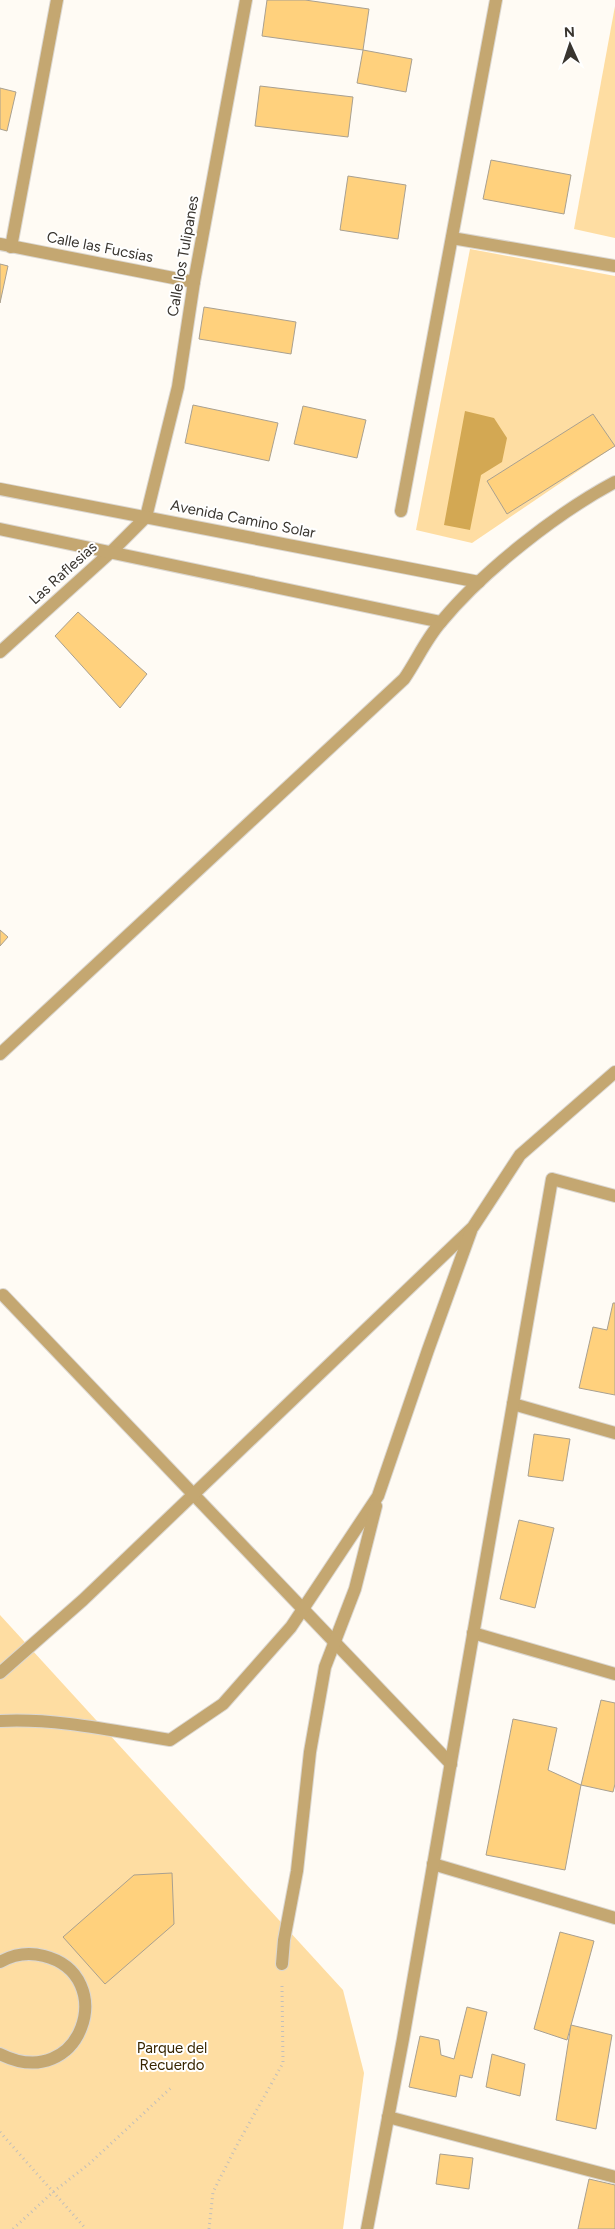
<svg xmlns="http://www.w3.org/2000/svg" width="615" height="2229" font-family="Figtree,sans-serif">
	<rect width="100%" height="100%" fill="#fffbf4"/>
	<g fill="#fedda2">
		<path d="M615,6V238L574,229Z"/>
		<path d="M470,249L615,276V446L472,543L416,530Z"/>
		<path d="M0,1615L343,1990L364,2073L343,2229H0Z"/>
	</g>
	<path fill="#d3a853" d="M465,411L494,418L507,438L502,462L481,475L470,530L444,525Z"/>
	<g fill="#ffd17d" stroke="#a9a090">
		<path d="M267,0H305L369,9L363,50L262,36Z"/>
		<path d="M363,50L412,59L406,92L357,83Z"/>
		<path d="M260,86L353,97L348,137L255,126Z"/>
		<path d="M0,88L16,92L7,131L0,129Z"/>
		<path d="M491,160L571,175L564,214L483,199Z"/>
		<path d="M348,176L406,185L398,239L340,230Z"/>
		<path d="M0,264L8,266L0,303Z"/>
		<path d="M204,307L296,322L291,354L199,339Z"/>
		<path d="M193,405L278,423L269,461L185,443Z"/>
		<path d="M303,406L366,420L357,458L294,444Z"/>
		<path d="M593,414L615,446L507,514L487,481Z"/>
		<path d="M78,612L147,674L120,708L55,636Z"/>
		<path d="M0,930L8,937L0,946Z"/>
		<path d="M613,1303H615V1395L579,1388L593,1327L607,1330Z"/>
		<path d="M534,1434L570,1439L563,1481L528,1476Z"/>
		<path d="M519,1520L554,1528L535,1608L500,1599Z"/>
		<path d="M601,1700L615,1703V1784L613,1792L581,1785Z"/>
		<path d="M513,1719L557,1728L548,1770L581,1785L565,1870L486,1855Z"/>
		<path d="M172,1873L174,1924L105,1984L63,1937L134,1875Z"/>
		<path d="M560,1932L594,1941L567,2040L534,2029Z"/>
		<path d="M467,2007L487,2012L472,2078L460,2075L456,2097L409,2087L420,2036L439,2040L441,2055L454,2059Z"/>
		<path d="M571,2025L612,2035L596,2129L556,2120Z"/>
		<path d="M492,2054L525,2064L520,2096L486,2087Z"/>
		<path d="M440,2154L473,2158L469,2189L436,2184Z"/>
		<path d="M589,2179L615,2185V2229H578Z"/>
	</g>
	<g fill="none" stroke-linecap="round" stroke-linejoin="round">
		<g stroke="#dbd7d1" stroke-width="14">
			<g id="service">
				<path d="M3,1295L451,1764"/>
				<path d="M0,1673L83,1600L473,1227L520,1155L615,1072"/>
				<path d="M0,1721C57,1718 114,1731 170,1740L223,1704L291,1627L378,1496L428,1350L471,1231"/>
				<path d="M0,1962C14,1954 29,1952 44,1956C120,1975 82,2095 0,2054"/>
				<path d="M282,1964L284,1940L297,1871L310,1752L325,1667L355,1589L376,1506"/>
			</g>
		</g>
		<g stroke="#dbd7d1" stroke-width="14">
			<g id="minor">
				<path d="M452,238L615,266"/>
				<path d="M0,244L194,282"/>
				<path d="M11,247L57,0"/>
				<path d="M401,511L496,0"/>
				<path d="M0,652L112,551L146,517L178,387L194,282L246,0"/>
				<path d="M513,1404L615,1433"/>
				<path d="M473,1633L615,1674"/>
				<path d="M433,1864L615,1918"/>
				<path d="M388,2117L615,2177"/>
				<path d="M367,2229L403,2039L552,1179L615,1196"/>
			</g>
		</g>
		<g stroke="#dbd7d1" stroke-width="14">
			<g id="tertiary">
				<path d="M0,489L479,582"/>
				<path d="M0,529L441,622"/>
				<path d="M0,1054L404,679C417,660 426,639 441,622C483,571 557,513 615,482"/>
			</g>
		</g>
		<g stroke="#c3bfb9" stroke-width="3" stroke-dasharray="1 4" stroke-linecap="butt">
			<path d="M0,2132L86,2229"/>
			<path d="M13,2229L53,2192L89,2164L173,2086"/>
			<path d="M209,2229L213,2192L237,2145L283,2063L282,1986"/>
		</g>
		<use href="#service" stroke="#c4a771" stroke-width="12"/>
		<use href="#minor" stroke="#c4a771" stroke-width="12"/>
		<use href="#tertiary" stroke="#c4a771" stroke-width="12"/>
	</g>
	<g text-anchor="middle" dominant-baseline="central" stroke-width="4" stroke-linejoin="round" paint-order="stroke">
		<g font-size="15" fill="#39352f" stroke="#fff">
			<text transform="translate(100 247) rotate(11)">Calle las Fucsias</text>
			<text transform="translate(183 256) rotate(-80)">Calle los Tulipanes</text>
			<text transform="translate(243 519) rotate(11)">Avenida Camino Solar</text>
			<text transform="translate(63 573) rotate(-42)">Las Raflesias</text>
		</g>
		<g font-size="15" fill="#382600" stroke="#fff">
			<text x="172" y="2048">Parque del<tspan x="172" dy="17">Recuerdo</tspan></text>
		</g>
	</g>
	<g transform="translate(570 45) rotate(357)" stroke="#ffffff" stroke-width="4" paint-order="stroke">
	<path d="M0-4L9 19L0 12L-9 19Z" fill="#39352f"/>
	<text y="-8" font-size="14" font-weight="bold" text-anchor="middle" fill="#39352f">N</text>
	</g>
</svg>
